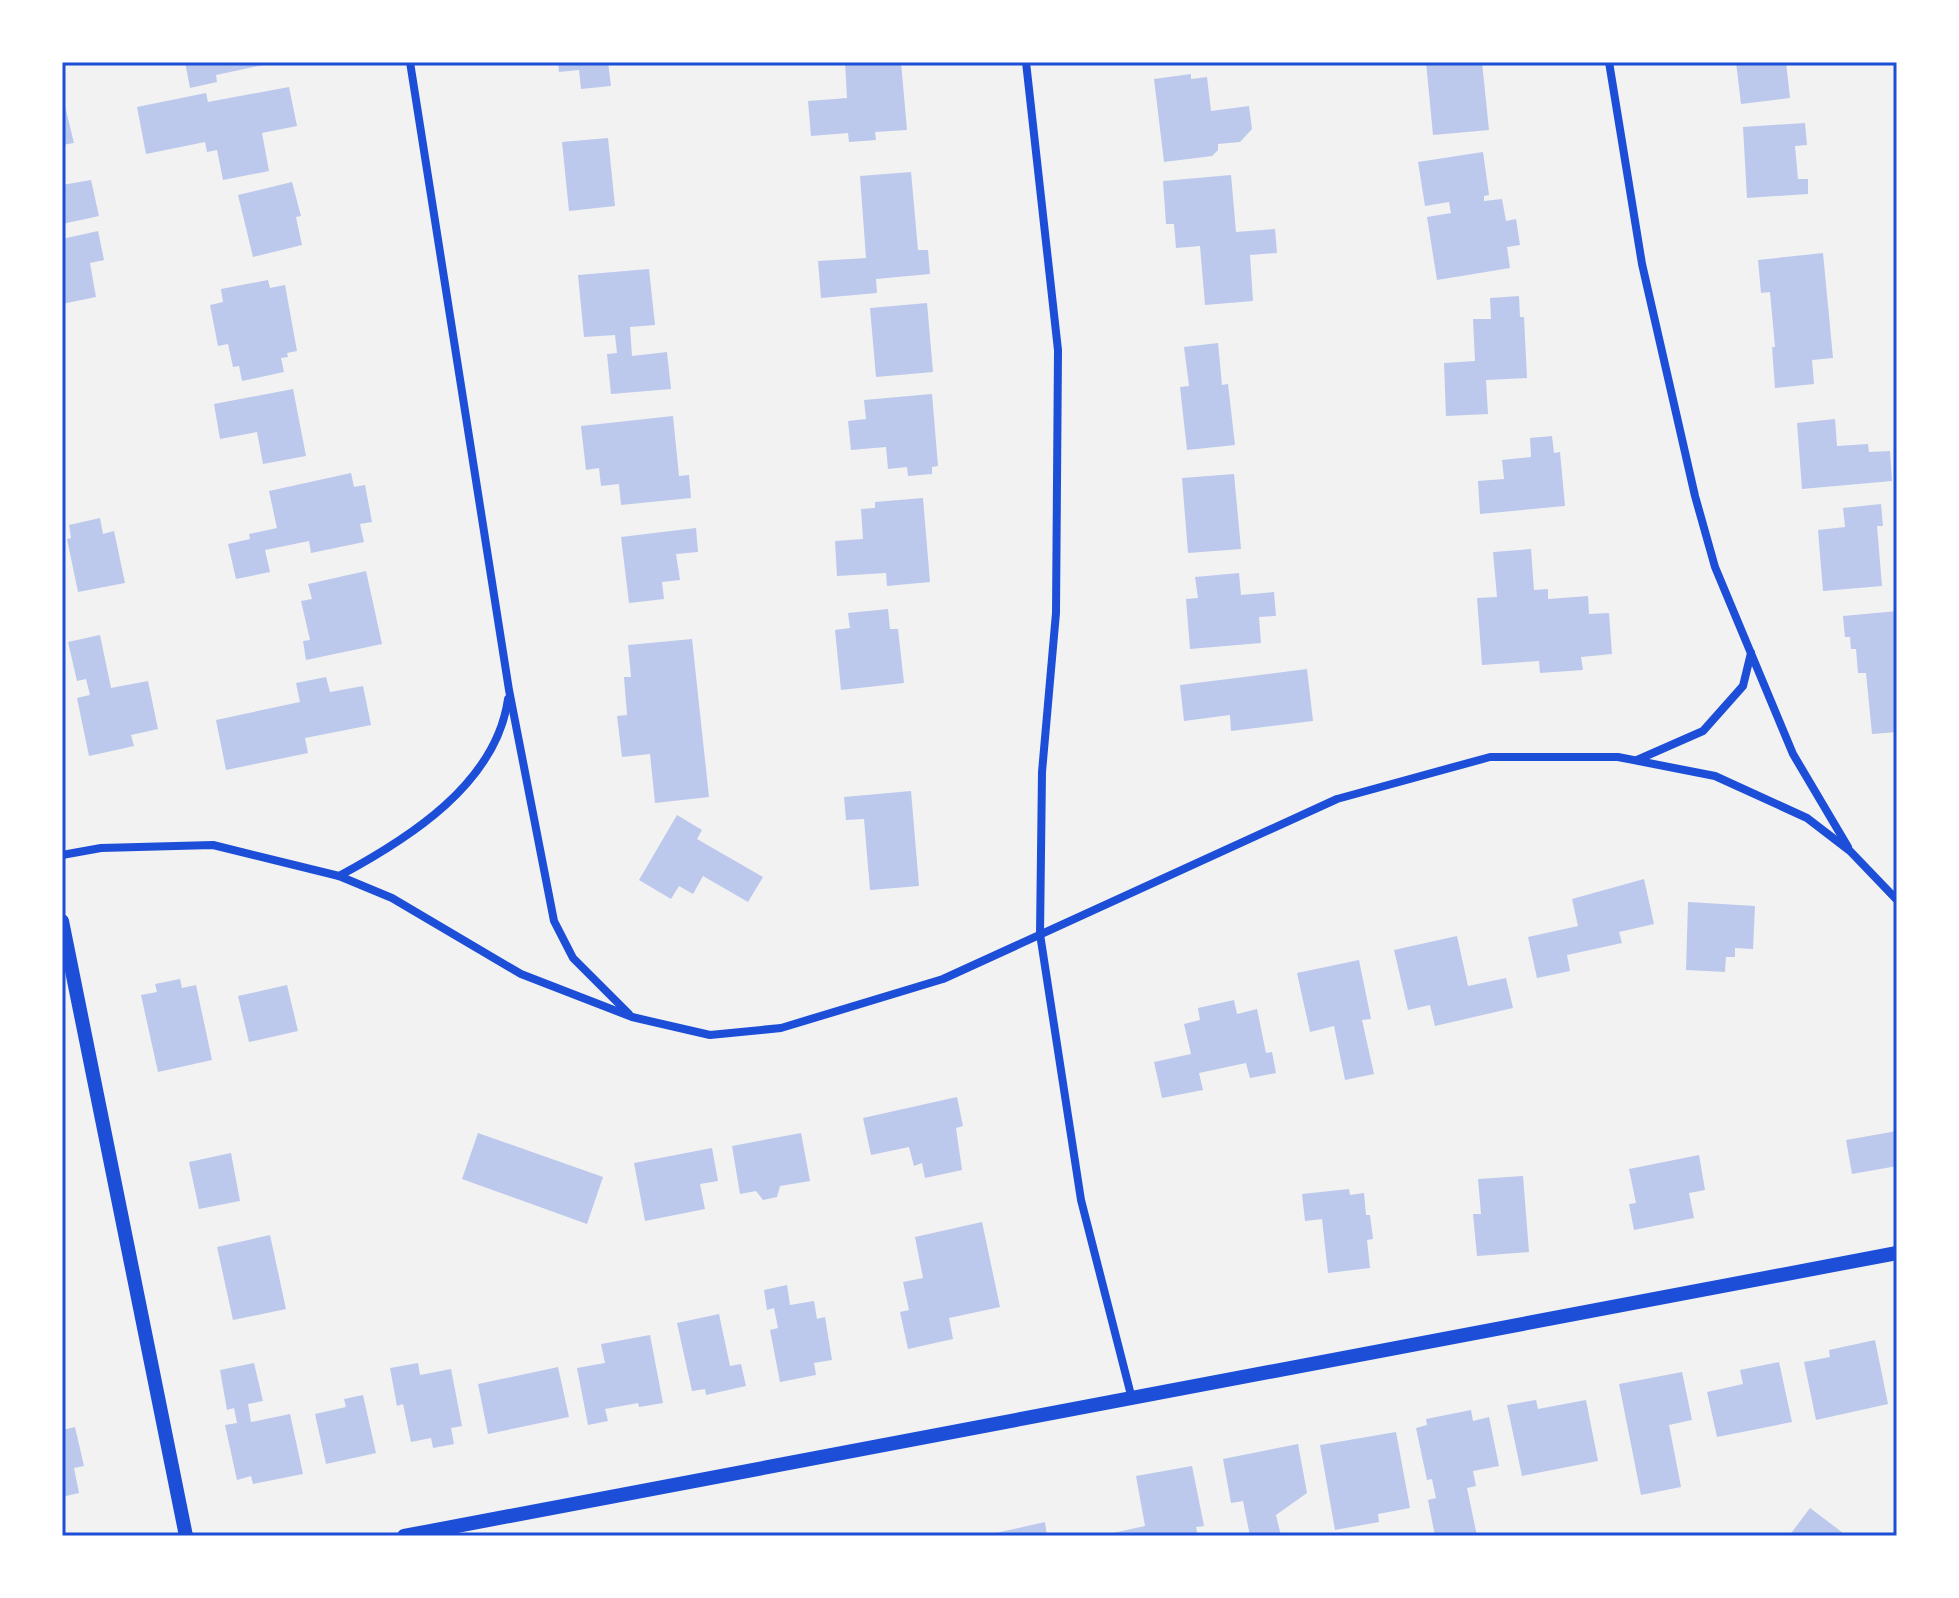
<svg xmlns="http://www.w3.org/2000/svg" width="1959" height="1598" font-family="'Work Sans',sans-serif">
	<rect width="100%" height="100%" fill="#f2f2f2"/>
	<g fill="#bdc9ec">
		<path d="M185,62H273V63L216,75L217,82L190,88Z"/>
		<path d="M558,62H608L611,86L581,89L579,70L559,72Z"/>
		<path d="M845,62H901L907,130L875,132L876,140L849,142L848,133L811,136L808,101L847,98Z"/>
		<path d="M1426,62H1482L1489,130L1433,135Z"/>
		<path d="M1736,62H1786L1790,98L1741,104Z"/>
		<path d="M1191,74V79L1207,77L1211,111L1249,106L1252,129L1240,142L1218,144V150L1212,156L1164,162L1154,79Z"/>
		<path d="M289,87L297,126L262,133L269,171L223,180L217,150L207,152L205,142L146,154L137,107L206,93L208,102Z"/>
		<path d="M62,94L74,143L62,145Z"/>
		<path d="M1805,123L1807,145L1795,146L1798,179H1808V194L1747,198L1743,127Z"/>
		<path d="M608,138L615,206L569,211L562,142Z"/>
		<path d="M1483,152L1489,195L1484,196V201L1502,199L1506,221L1516,219L1520,245L1507,247L1510,268L1437,280L1427,217L1451,213L1449,202L1425,206L1418,162Z"/>
		<path d="M911,172L918,250H928L930,274L876,279L877,293L821,298L818,261L866,258L860,176Z"/>
		<path d="M1231,175L1236,232L1275,229L1277,253L1250,255L1253,301L1205,305L1200,246L1176,248L1174,224H1166L1163,181Z"/>
		<path d="M91,180L99,216L62,224V185Z"/>
		<path d="M292,182L301,216L296,217L302,245L253,257L238,195Z"/>
		<path d="M98,231L104,260L90,263L96,297L62,304V239Z"/>
		<path d="M1823,253L1833,358L1812,360L1814,384L1775,388L1772,347H1775L1770,292L1761,293L1758,260Z"/>
		<path d="M649,269L655,325L630,327L632,356L667,352L671,389L611,394L607,354L617,353L615,335L584,337L578,275Z"/>
		<path d="M268,280L270,288L285,285L297,351L287,353L288,357L281,358L284,372L242,381L239,366L233,367L228,344L218,346L210,305L223,302L221,289Z"/>
		<path d="M1519,296L1520,317H1524L1527,378L1486,380L1488,414L1446,416L1444,363L1475,361L1473,319H1491L1490,298Z"/>
		<path d="M927,303L933,372L876,377L870,308Z"/>
		<path d="M1218,343L1222,385L1228,384L1235,445L1187,450L1180,387L1189,386L1184,347Z"/>
		<path d="M293,389L306,456L263,464L257,432L220,439L214,404Z"/>
		<path d="M932,394L938,466L932,467V474L908,476L907,467L888,469L886,447L851,450L848,421L866,419L864,400Z"/>
		<path d="M673,416L679,476L689,475L691,498L621,505L619,484L601,486L599,468L586,470L581,426Z"/>
		<path d="M1835,419L1837,446L1868,444L1869,452L1890,451L1892,481L1802,489L1797,423Z"/>
		<path d="M1552,436L1554,453L1560,452L1565,506L1480,514L1478,481L1504,479L1502,460L1531,457L1530,438Z"/>
		<path d="M351,473L354,487L365,485L372,522L360,524L364,542L311,553L309,541L265,550L270,572L236,579L228,544L250,539L249,534L277,528L269,491Z"/>
		<path d="M1234,474L1241,549L1188,553L1182,478Z"/>
		<path d="M923,498L930,582L887,586L886,573L837,576L835,541L863,539L861,509L875,508V502Z"/>
		<path d="M1881,504L1883,526H1877L1882,586L1823,591L1818,530L1845,527L1843,508Z"/>
		<path d="M100,518L103,534L114,531L125,583L78,592L67,539L71,538L69,525Z"/>
		<path d="M696,528L698,552L676,554L680,580L662,582L664,599L629,603L621,537Z"/>
		<path d="M1531,549L1534,590L1548,589V599L1588,596L1589,614L1609,613L1612,654L1581,657L1583,670L1540,673L1539,661L1482,665L1477,598L1497,597L1493,552Z"/>
		<path d="M366,571L382,644L306,660L303,641L310,640L301,601L312,599L308,584Z"/>
		<path d="M1239,573L1241,595L1274,592L1276,616L1259,617L1261,643L1190,649L1186,599L1198,598L1195,577Z"/>
		<path d="M888,609L890,629H898L904,683L841,690L835,630L850,628L848,613Z"/>
		<path d="M1897,611V732L1872,734L1866,673H1858L1856,649H1851L1850,637H1845L1843,616Z"/>
		<path d="M100,635L111,688L148,681L158,729L131,735L134,746L89,756L77,698L90,695L86,679L77,681L68,642Z"/>
		<path d="M692,639L709,797L655,803L650,754L622,757L617,716L627,715L624,677H631L628,645Z"/>
		<path d="M1307,669L1313,721L1231,731L1230,715L1184,721L1180,685Z"/>
		<path d="M326,677L330,692L363,686L371,725L305,738L308,753L226,770L216,720L300,702L296,683Z"/>
		<path d="M911,791L919,886L870,890L864,819L846,820L844,797Z"/>
		<path d="M677,815L702,830L697,839L763,877L748,902L703,876L693,894L679,886L671,899L639,880Z"/>
		<path d="M1644,879L1654,924L1619,932L1622,943L1567,955L1570,971L1537,978L1528,937L1578,926L1572,899Z"/>
		<path d="M1688,902L1755,906L1753,949L1735,948V957H1726L1725,972L1686,970Z"/>
		<path d="M1457,936L1468,986L1506,978L1513,1008L1435,1026L1430,1005L1408,1010L1394,950Z"/>
		<path d="M1359,960L1371,1019L1362,1020L1374,1074L1345,1080L1334,1026L1310,1032L1297,973Z"/>
		<path d="M180,979L182,988L196,985L212,1060L158,1072L141,995L157,992L155,984Z"/>
		<path d="M287,985L298,1031L249,1042L238,996Z"/>
		<path d="M1234,1000L1237,1014L1257,1009L1266,1053L1272,1052L1276,1073L1250,1078L1246,1063L1199,1073L1203,1090L1162,1098L1154,1062L1191,1054L1184,1024L1200,1020L1198,1008Z"/>
		<path d="M957,1097L963,1126L956,1128L962,1170L925,1178L922,1163L914,1166L909,1147L871,1155L863,1118Z"/>
		<path d="M1897,1131V1166L1852,1174L1846,1140Z"/>
		<path d="M478,1133L603,1177L587,1224L462,1179Z"/>
		<path d="M801,1133L810,1181L780,1186L777,1197L763,1200L756,1191L740,1194L732,1146Z"/>
		<path d="M712,1148L718,1181L700,1184L705,1209L645,1221L634,1163Z"/>
		<path d="M231,1153L240,1201L199,1209L189,1162Z"/>
		<path d="M1699,1155L1705,1190L1689,1193L1694,1218L1634,1230L1629,1204L1636,1203L1629,1169Z"/>
		<path d="M1523,1176L1529,1252L1477,1256L1473,1214H1481L1478,1179Z"/>
		<path d="M1349,1189L1350,1195L1364,1193L1366,1215H1370L1373,1239L1367,1240L1370,1268L1328,1273L1322,1219L1305,1221L1302,1194Z"/>
		<path d="M982,1222L1000,1307L949,1318L953,1339L908,1349L900,1312L909,1310L903,1282L923,1278L915,1237Z"/>
		<path d="M270,1235L286,1309L233,1320L217,1247Z"/>
		<path d="M787,1285L790,1305L814,1301L817,1319L825,1317L832,1360L814,1363L816,1375L780,1382L770,1330L778,1328L774,1308L767,1310L764,1290Z"/>
		<path d="M719,1314L730,1366L741,1364L746,1386L706,1395L705,1389L692,1391L677,1323Z"/>
		<path d="M650,1335L663,1403L639,1407L638,1403L605,1409L608,1421L588,1425L577,1368L605,1363L601,1344Z"/>
		<path d="M1875,1340L1888,1404L1816,1420L1804,1362L1830,1357L1829,1350Z"/>
		<path d="M1779,1362L1792,1422L1717,1437L1707,1392L1743,1384L1740,1370Z"/>
		<path d="M254,1363L263,1401L248,1404L251,1422L290,1414L303,1474L253,1484L251,1476L237,1480L225,1425L237,1423L234,1408L227,1410L220,1370Z"/>
		<path d="M418,1363L420,1375L451,1369L462,1426L451,1428L454,1444L433,1448L431,1438L411,1442L403,1404L397,1406L390,1368Z"/>
		<path d="M558,1367L569,1417L488,1434L478,1384Z"/>
		<path d="M1682,1372L1692,1420L1669,1425L1681,1487L1641,1495L1619,1384Z"/>
		<path d="M363,1395L376,1453L326,1464L315,1414L346,1407L344,1399Z"/>
		<path d="M1536,1400L1538,1409L1586,1400L1598,1461L1522,1476L1507,1405Z"/>
		<path d="M1471,1410L1473,1421L1489,1417L1499,1466L1473,1471L1476,1486L1467,1488L1477,1536H1435L1428,1500L1436,1498L1432,1479L1427,1480L1416,1428L1427,1425L1426,1419Z"/>
		<path d="M75,1427L84,1466L74,1468L79,1493L62,1497V1430Z"/>
		<path d="M1396,1432L1410,1508L1378,1514L1379,1522L1335,1530L1320,1445Z"/>
		<path d="M1298,1444L1307,1493L1276,1515L1281,1536H1250L1243,1501L1231,1503L1223,1459Z"/>
		<path d="M1192,1466L1204,1526L1196,1527L1198,1536H1099L1145,1526L1136,1476Z"/>
		<path d="M1810,1508L1847,1536H1789Z"/>
		<path d="M1045,1522L1047,1536H987V1535Z"/>
	</g>
	<g fill="none" stroke-linecap="round" stroke-linejoin="round">
		<g stroke="#1d4ed8" stroke-width="8">
			<path d="M410,62L509,690L554,921L573,958L629,1014"/>
			<path d="M1026,62L1058,350L1056,613L1042,772L1040,934L1081,1200L1132,1399"/>
			<path d="M1609,62L1642,264L1695,496L1715,567L1793,754L1848,847"/>
			<path d="M1637,760L1703,731L1743,686L1751,653"/>
			<path d="M62,855L101,848L213,845L339,876L392,898L521,974L632,1017L710,1035L781,1028L943,979L1337,799L1490,757H1618L1715,776L1807,818L1850,851L1897,900"/>
			<path d="M339,876C408,839 496,784 508,699"/>
		</g>
		<g stroke="#1d4ed8" stroke-width="14">
			<path d="M62,921L186,1536"/>
			<path d="M404,1536L1897,1253"/>
		</g>
	</g>
	<rect width="1959" height="1598" fill="none" stroke="#ffffff" stroke-width="128"/>
	<rect x="64" y="64" width="1831" height="1470" fill="none" stroke="#1d4ed8" stroke-width="3"/>
</svg>
